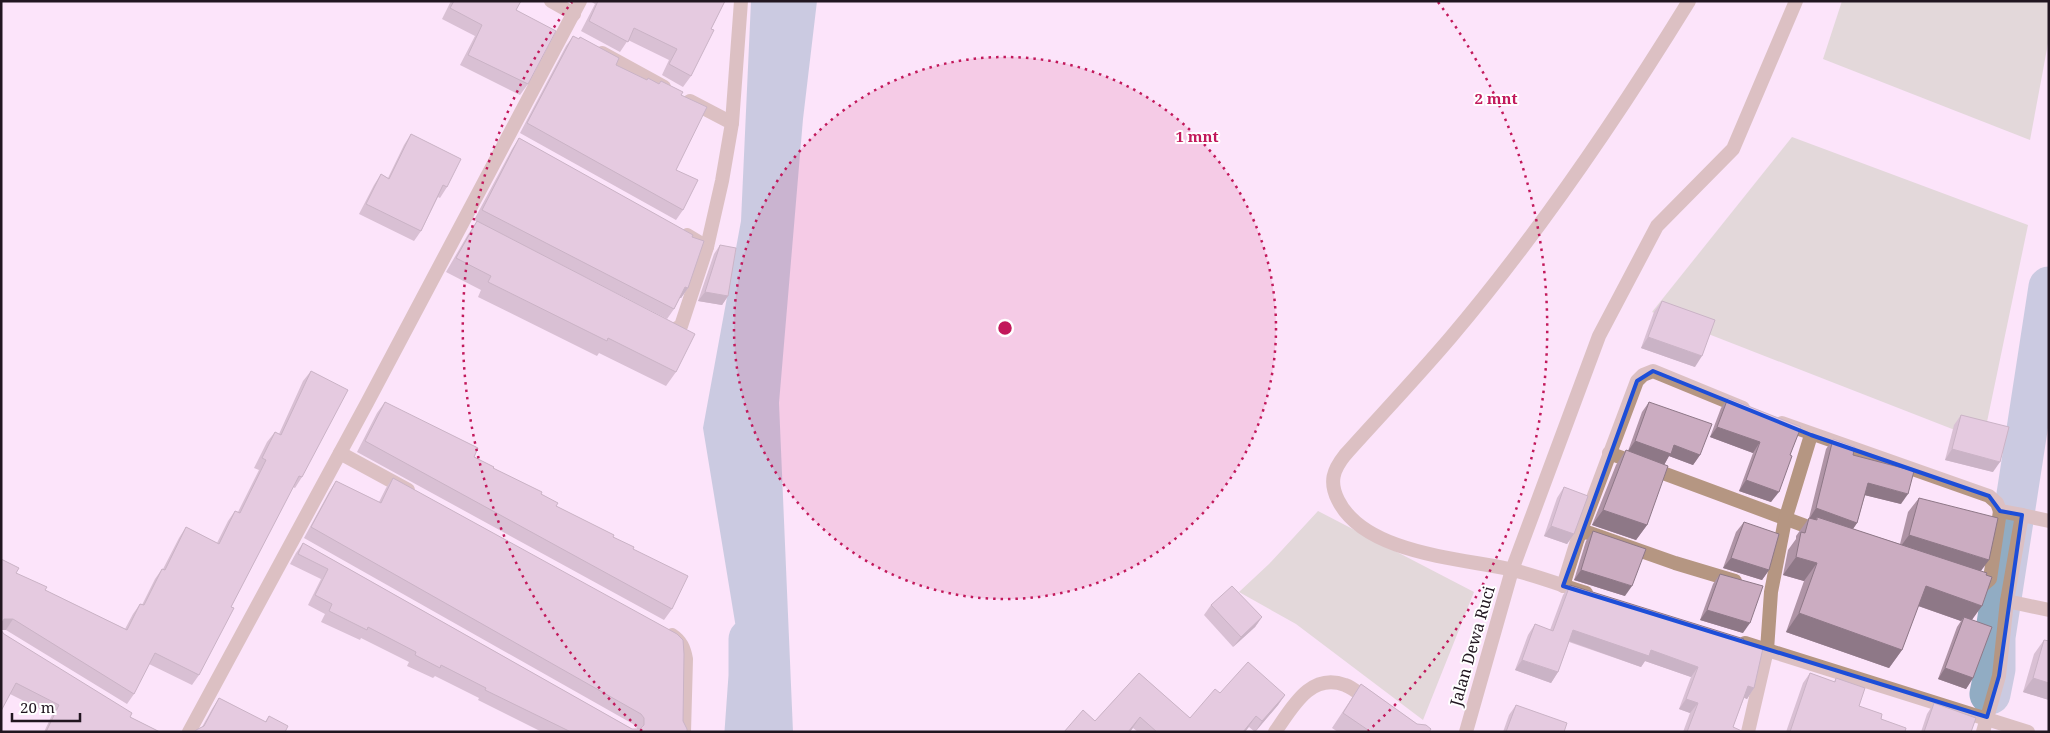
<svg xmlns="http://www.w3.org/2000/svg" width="2050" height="733" font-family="'Noto Serif',serif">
	<rect width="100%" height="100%" fill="#fce4fa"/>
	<g fill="#c5c9b4">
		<path d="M1842,1H2049V38L2030,140L1823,59Z"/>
		<path d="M1792,137L2028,225L1983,441L1652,312Z"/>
		<path d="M1318,511L1474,592L1423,720L1296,624L1239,592L1269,564Z"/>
	</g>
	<path fill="#91acc3" d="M751,1H817L803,119L779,403L793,732H750V713L703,428L741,221Z"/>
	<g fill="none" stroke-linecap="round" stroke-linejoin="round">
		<g stroke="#91acc3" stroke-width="41">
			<path d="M1990,694L1995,669V637L2049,287"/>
			<path d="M745,732L749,676V639"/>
		</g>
		<g stroke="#b59682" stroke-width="14">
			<path d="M551,1L574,14"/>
			<path d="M602,53L664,87"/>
			<path d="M690,101L732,123L722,181L707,247"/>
			<path d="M732,123L741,1"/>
			<path d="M665,328L671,331L681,326L707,247L687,235"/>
			<path d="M1782,423L1989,496L1997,503L2000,511L2022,515"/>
			<path d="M340,453L408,490"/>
			<path d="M1609,453L1822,532"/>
			<path d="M1581,532L1590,533L1675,563L1735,581"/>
			<path d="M1977,584H1984L1990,579L2000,511"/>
			<path d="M1563,586L1577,541L1637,381L1643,375L1653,371L1743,408"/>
			<path d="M1586,593C1561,585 1535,575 1509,569C1458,558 1364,553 1338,500C1329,482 1333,470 1345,455C1380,416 1417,377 1451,337C1540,232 1617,118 1689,1"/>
			<path d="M2007,601L2049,610"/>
			<path d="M672,635C681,641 684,648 686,659L684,732"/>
			<path d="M1745,643L2028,732"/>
			<path d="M189,732L367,403L580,1"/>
			<path d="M1275,732C1292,708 1310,672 1345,685C1354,688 1363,697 1371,702"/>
			<path d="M1466,732L1512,570L1599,336L1657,226L1733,149L1796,1"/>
			<path d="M1748,732L1767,650L1771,592L1785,520L1811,435"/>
			<path d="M1983,732L1999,676L2007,601L2022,515L2049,521"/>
		</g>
	</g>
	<g fill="#af94a6">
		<path d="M451,1H521L516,10L528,84L520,95L460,65L475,36L442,19Z"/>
		<path d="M590,1H725L711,29L691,76L683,87L662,75L669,60L628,40L620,52L581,31L595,4Z"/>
		<path d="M573,36L616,65L646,80L659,83L661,81L681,95L676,170L683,210L676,220L520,133L566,46Z"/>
		<path d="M411,134L447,187L440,198L438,197L421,231L414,241L359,214L374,185L381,174L388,178L404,145Z"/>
		<path d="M519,138L692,237L688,288L681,298H680L674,309L667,319L474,220L512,149Z"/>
		<path d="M477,221L676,372L666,386L599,353L597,356L478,297L481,290L446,272L467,236Z"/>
		<path d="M720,245L728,296L722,305L698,301L714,254Z"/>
		<path d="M1662,301L1695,367L1641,348L1654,312Z"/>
		<path d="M311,371L302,477L295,488L293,487L231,607L199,675L192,685L149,664L134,694L127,704L6,630L16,573L45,590L125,629L133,614L140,604L142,605L155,579L162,569H163L179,538L186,527L217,543L228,521L235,511L238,512L259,470L254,468L267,442L275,432L279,434L303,381Z"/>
		<path d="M1728,398L1801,427L1771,502L1739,491L1753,453L1710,437L1721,408Z"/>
		<path d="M385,402L493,468L541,494L556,506L613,537L633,549L672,609L664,620L357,452L377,413Z"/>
		<path d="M1649,402L1700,455L1693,465L1669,456L1664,465L1647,525L1636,540L1592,525L1616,465L1626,450L1628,451L1642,412Z"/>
		<path d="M1961,415L1993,472L1945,460L1954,425Z"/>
		<path d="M1833,439L1853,455L1901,504L1865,495L1857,523L1853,529L1900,544L1908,512L1919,498L1981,571L1972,620L1973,678L1966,689L1938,679L1957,627L1961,621L1918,606L1902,650L1889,668L1786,632L1804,581L1783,575L1788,550L1796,539V536L1809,518L1826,449Z"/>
		<path d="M393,478L683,721L687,732H542L478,700L479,698L435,676L433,678L407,666L409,662L361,638L360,640L321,622L325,614L308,605L321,579L290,564L296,553L303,543L632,729H637V728L633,724L304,538L329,492L336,481L379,502L386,488Z"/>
		<path d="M1564,487L1574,534L1567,544L1544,536L1557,498Z"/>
		<path d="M1744,522L1769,570L1762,580L1723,568L1736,532Z"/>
		<path d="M1593,531L1625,596L1574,580L1586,541Z"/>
		<path d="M1720,574L1743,633L1700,620L1713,584Z"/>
		<path d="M1570,585L1743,641L1754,688L1747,699L1744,698L1733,727L1744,732H1683L1690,713L1679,709L1691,677L1645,661L1641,667L1569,642L1558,672L1551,683L1515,670L1528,635L1535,624L1550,630L1563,595Z"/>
		<path d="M1211,605L1262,617L1255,627L1233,647L1204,615Z"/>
		<path d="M4,634L130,717L160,732H44L52,715L10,694Z"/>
		<path d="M2044,640L2049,700L2023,692L2034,654Z"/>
		<path d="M1139,673L1190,718L1220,693L1285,695L1278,705L1255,732L1249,727L1245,732H1138L1133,728L1130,732H1064L1095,721Z"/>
		<path d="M1810,673L1834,682L1836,678L1859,706L1881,719L1905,732H1786L1803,683Z"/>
		<path d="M1361,684L1417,724L1429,732H1338L1332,728Z"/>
		<path d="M219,698L265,722L269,716L285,732L202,727L212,709Z"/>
		<path d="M1934,703L1971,732H1921L1927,714Z"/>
		<path d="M1516,705L1564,732H1503L1509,715Z"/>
	</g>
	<g fill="#8e7887">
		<path d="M685,287L688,288L681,298H678Z"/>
		<path d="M705,292L728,296L722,305L698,301Z"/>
		<path d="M1648,337L1702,356L1695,367L1641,348Z"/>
		<path d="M1717,427L1760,442L1753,453L1710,437Z"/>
		<path d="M1635,441L1674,445L1700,455L1693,465L1669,456L1664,465L1628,451Z"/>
		<path d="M1952,449L2000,462L1993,472L1945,460Z"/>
		<path d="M1746,480L1779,492L1771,502L1739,491Z"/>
		<path d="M1868,483L1908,494L1901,504L1860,494Z"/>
		<path d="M1816,508L1857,523L1850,533L1817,517L1815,521L1809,519Z"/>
		<path d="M1603,510L1647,525L1636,540L1592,525Z"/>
		<path d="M1551,526L1574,534L1567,544L1544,536Z"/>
		<path d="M1909,535L1989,560L1978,575L1898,550Z"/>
		<path d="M1796,557L1817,563L1804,581L1783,575Z"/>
		<path d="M1731,558L1769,570L1762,580L1723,568Z"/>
		<path d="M1581,570L1632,586L1625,596L1574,580Z"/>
		<path d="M1926,586L1982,606L1969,624L1964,617L1961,621L1913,604Z"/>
		<path d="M1707,610L1750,623L1743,633L1700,620Z"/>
		<path d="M1799,613L1902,650L1889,668L1786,632Z"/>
		<path d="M1262,617L1255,627L1233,647L1241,637Z"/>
		<path d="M4,619H13L6,630H1V623Z"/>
		<path d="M1573,630L1651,650L1698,667L1691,677L1645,661L1641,667L1566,640Z"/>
		<path d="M1522,660L1558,672L1551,683L1515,670Z"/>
		<path d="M1945,668L1973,678L1966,689L1938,679Z"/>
		<path d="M2033,678L2049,683V700L2023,692Z"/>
		<path d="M1748,686L1754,688L1747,699L1741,696Z"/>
		<path d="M1285,695L1278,705L1255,732L1262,721Z"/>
		<path d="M1686,699L1698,703L1690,713L1679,709Z"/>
		<path d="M1256,716L1245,732H1243Z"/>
		<path d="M1140,717L1130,732H1128Z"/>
	</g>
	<g fill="#cbacc1" stroke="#8e7887">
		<path d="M454,1H521L516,10L556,31L528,84L468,55L482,25L450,8Z"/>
		<path d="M598,1H725L711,29L714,30L691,76L669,64L677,49L634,28L628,42L589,21Z"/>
		<path d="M573,36L579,39L580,37L619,58L616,65L647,80L648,78L659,84L661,81L683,92L681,95L707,107L676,170L698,180L683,210L527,123Z"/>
		<path d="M411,134L461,159L447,187L443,185L421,231L366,204L381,174L389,179Z"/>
		<path d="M519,138L693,235L692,237L704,241L688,288L685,287L674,309L482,210Z"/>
		<path d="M477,221L695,334L676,372L608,338L607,341L488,282L491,276L456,258Z"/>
		<path d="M720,245L736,248L728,296L705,292Z"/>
		<path d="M1662,301L1715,320L1702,356L1648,337Z"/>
		<path d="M311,371L348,390L302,477L299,476L231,607L234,608L199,675L155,653L134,694L13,619H4L1,624V559L19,568L16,573L47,587L45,590L127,630L140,604L144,605L162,569L165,570L186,527L219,544L235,511L240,513L266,460L262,458L275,432L281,435Z"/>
		<path d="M1728,398L1801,427L1790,455L1792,456L1779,492L1746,480L1760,442L1717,427Z"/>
		<path d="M385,402L478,448L474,457L494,467L493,468L542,492L541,494L558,503L556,506L614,535L613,537L634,547L633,549L688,576L672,609L365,441Z"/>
		<path d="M1649,402L1712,424L1700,455L1674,445L1671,454L1635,441Z"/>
		<path d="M1961,415L2009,427L2000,462L1952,449Z"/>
		<path d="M1833,439L1855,447L1853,455L1914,471L1908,494L1868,483L1857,523L1816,508Z"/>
		<path d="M1626,450L1668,466L1647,525L1603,510Z"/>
		<path d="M393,478L677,634L683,640L684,654L683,721L687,729V732H571L485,690L486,688L441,665L440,668L415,655L416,652L368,627L367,630L329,611L332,604L315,595L328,569L298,554L303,543L632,729H640L644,725V718L641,714L311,527L336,481L381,503Z"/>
		<path d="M1564,487L1588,496L1574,534L1551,526Z"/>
		<path d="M1919,498L1998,518L1989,560L1909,535Z"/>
		<path d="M1817,517L1987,573L1986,575L1992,577L1982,606L1926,586L1902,650L1799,613L1817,563L1796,557L1801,532L1805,533L1809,518L1817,520Z"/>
		<path d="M1744,522L1779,534L1769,570L1731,558Z"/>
		<path d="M1593,531L1646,549L1632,586L1581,570Z"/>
		<path d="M1720,574L1763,586L1750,623L1707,610Z"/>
		<path d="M1570,585L1744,639L1743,641L1763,648L1754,688L1748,686L1733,727L1744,732H1687L1698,703L1686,699L1698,667L1651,650L1649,656L1573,630L1558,672L1522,660L1535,624L1553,631Z"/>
		<path d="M1232,586L1262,617L1241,637L1211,605Z"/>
		<path d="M1964,617L1992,627L1973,678L1945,668Z"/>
		<path d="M1,630L4,634L132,713L130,717L160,732H46L59,705L16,683L1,711Z"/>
		<path d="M2044,640L2049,641V683L2033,678Z"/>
		<path d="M1248,662L1285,695L1262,721L1256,716L1243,732H1157L1140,717L1128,732H1064L1083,710L1095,721L1139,673L1190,718L1215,689L1220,693Z"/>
		<path d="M1810,673L1835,682L1836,678L1865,688L1859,706L1882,714L1881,719L1906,728L1905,732H1790Z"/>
		<path d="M1361,684L1417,724L1426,725L1431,729L1429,732H1367L1368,730L1343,713Z"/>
		<path d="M219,698L266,722L269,716L288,726L285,732H195L196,730L204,726Z"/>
		<path d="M1934,703L1976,718L1971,732H1924Z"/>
		<path d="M1516,705L1567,723L1564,732H1506Z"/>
	</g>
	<path d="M0 0H2050V733H0ZM1653,371L1811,435L1989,496L2000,511L2022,515L1999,676L1987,717L1563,586L1637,381Z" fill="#fce4fa" fill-opacity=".55" fill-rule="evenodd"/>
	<path fill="none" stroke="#1d4ed8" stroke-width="4" stroke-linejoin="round" d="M1653,371L1811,435L1989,496L2000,511L2022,515L1999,676L1987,717L1563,586L1637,381Z"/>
	<circle cx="1005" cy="328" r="271" fill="#c2185b" fill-opacity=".12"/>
	<g fill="none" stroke="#c2185b" stroke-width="2.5" stroke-dasharray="2.5 5">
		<circle cx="1005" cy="328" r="271"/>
		<path d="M642 731A542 542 0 0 1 572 2M1438 2A542 542 0 0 1 1368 731"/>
	</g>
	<g text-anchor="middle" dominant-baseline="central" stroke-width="4" stroke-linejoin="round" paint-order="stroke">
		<g font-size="16" fill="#211620" stroke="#fff">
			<text transform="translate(1472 646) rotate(-74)">Jalan Dewa Ruci</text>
		</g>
	</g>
	<circle cx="1005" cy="328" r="8" fill="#c2185b" stroke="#fff" stroke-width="2.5"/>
	<g font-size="15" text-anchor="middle" font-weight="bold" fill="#c2185b" stroke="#fff" stroke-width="4" stroke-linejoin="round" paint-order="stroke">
		<text x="1496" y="104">2 mnt</text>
		<text x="1197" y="142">1 mnt</text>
	</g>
	<rect width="2050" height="733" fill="none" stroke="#211620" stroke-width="5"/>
	<path d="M12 713v8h68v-8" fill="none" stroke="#211620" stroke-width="2.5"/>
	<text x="20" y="713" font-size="15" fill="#211620" stroke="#ffffff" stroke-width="4" paint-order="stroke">20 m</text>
</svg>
